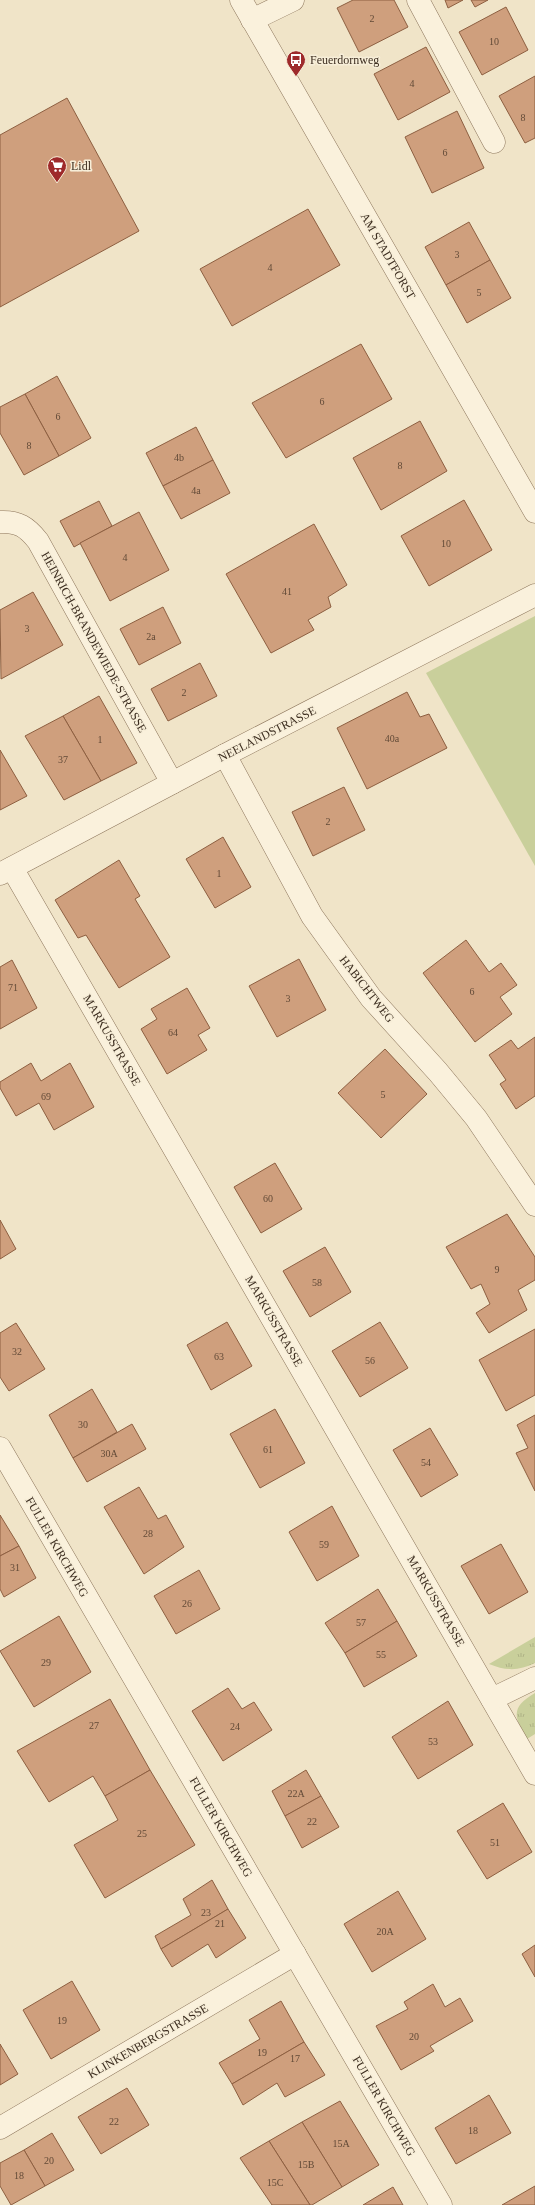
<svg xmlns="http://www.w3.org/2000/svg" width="535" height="2205" font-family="'Times New Roman',serif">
	<defs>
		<pattern id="grass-tufts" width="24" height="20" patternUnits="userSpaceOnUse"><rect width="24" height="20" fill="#c9cf9b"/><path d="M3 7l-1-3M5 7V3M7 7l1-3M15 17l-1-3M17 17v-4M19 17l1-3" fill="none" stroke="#aeb285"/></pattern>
	</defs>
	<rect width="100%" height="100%" fill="#f0e4c8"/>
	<g fill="url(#grass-tufts)">
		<path d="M535,1637V1663C519,1671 506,1671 489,1664Z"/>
		<path d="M535,1693V1734L527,1739C515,1718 509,1708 535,1693Z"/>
	</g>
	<path fill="#c9cf9b" d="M535,616V866L426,673Z"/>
	<g fill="#cf9f7d" stroke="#8d5f41">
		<path d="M353,0H394L408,27L359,52L337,8Z"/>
		<path d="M445,0H463L448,8Z"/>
		<path d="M471,0H488L475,7Z"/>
		<path d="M506,7L528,50L482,75L459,32Z"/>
		<path d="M426,47L450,92L398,120L374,74Z"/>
		<path d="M535,76V138L525,143L499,96Z"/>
		<path d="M67,98L139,231L0,307V135Z"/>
		<path d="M457,111L484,168L432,193L405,137Z"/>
		<path d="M308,209L340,265L232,326L200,269Z"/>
		<path d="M469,222L490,260L446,285L425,247Z"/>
		<path d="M490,260L511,298L467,323L446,285Z"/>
		<path d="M361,344L392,399L286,458L252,403Z"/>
		<path d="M57,376L91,438L59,456L25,394Z"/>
		<path d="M25,394L59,456L24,475L0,433V407Z"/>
		<path d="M420,421L447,471L381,510L353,458Z"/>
		<path d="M196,427L213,460L163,486L146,453Z"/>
		<path d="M213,460L230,493L181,519L163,486Z"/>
		<path d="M464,500L492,550L429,586L401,536Z"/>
		<path d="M99,501L112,526L74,547L60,521Z"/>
		<path d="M139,512L169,570L110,601L80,543Z"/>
		<path d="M314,524L347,585L328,597L331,607L308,620L314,630L271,653L226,574Z"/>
		<path d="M33,592L63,645L1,679L0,610Z"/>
		<path d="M163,607L181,643L139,665L120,629Z"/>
		<path d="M200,663L217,696L168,721L151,689Z"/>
		<path d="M407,692L420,717L429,714L447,748L367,789L337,728Z"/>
		<path d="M99,696L137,763L101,781L63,716Z"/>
		<path d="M63,716L101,781L64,800L25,736Z"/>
		<path d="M0,750L27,796L0,810Z"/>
		<path d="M344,787L365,830L313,856L292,812Z"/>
		<path d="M223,837L251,887L215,908L186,859Z"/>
		<path d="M119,860L140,896L135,899L170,957L119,988L86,935L78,938L55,900Z"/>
		<path d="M466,940L489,972L501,963L517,985L500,997L512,1014L475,1042L423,973Z"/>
		<path d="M299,959L326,1010L277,1037L249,986Z"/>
		<path d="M12,960L37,1008L0,1029V967Z"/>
		<path d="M187,988L210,1028L198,1035L207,1050L167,1074L141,1029L157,1019L151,1009Z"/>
		<path d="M535,1037V1096L516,1109L500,1084L506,1080L489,1055L511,1040L518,1049Z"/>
		<path d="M385,1049L427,1094L381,1138L338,1093Z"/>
		<path d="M31,1063L41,1081L70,1063L94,1107L54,1130L39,1103L16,1116L0,1088V1082Z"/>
		<path d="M275,1163L302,1209L261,1233L234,1187Z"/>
		<path d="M507,1214L535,1257V1280L518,1290L527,1310L489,1333L476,1313L490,1304L481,1284L471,1289L446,1247Z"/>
		<path d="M0,1220L16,1249L0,1259Z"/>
		<path d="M325,1247L351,1292L310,1317L283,1271Z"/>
		<path d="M227,1322L252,1366L211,1390L187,1345Z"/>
		<path d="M380,1322L408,1368L360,1397L332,1351Z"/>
		<path d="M16,1323L45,1369L9,1391L0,1377V1333Z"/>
		<path d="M535,1329V1395L506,1411L479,1360Z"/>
		<path d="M92,1389L117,1432L73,1458L49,1415Z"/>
		<path d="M275,1409L305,1463L260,1488L230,1434Z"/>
		<path d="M535,1415V1491L516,1453L528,1448L517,1425Z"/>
		<path d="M132,1424L146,1449L87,1482L73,1458Z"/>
		<path d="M430,1428L458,1475L421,1497L393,1450Z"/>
		<path d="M139,1487L158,1519L166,1515L184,1547L144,1574L104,1507Z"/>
		<path d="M332,1506L359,1556L317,1581L289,1532Z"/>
		<path d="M0,1515L19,1546L0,1556Z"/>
		<path d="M501,1544L528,1592L489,1614L461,1566Z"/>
		<path d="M19,1546L36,1578L4,1597L0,1589V1556Z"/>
		<path d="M199,1570L220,1609L176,1634L154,1596Z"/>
		<path d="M378,1589L397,1621L345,1653L325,1623Z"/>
		<path d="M59,1616L91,1672L34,1707L0,1651Z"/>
		<path d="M397,1621L417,1656L364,1687L345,1653Z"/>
		<path d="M228,1688L242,1709L254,1702L272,1730L223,1761L192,1711Z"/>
		<path d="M110,1699L150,1770L105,1796L93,1776L49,1802L17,1751Z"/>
		<path d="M448,1701L473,1745L418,1779L392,1737Z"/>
		<path d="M150,1770L195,1845L105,1898L74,1845L118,1820L105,1796Z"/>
		<path d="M306,1770L321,1796L285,1816L272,1791Z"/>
		<path d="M321,1796L339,1827L302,1848L285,1816Z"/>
		<path d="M503,1803L532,1852L487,1879L457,1831Z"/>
		<path d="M212,1880L228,1909L161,1949L155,1936L191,1915L183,1899Z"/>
		<path d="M398,1891L426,1939L372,1972L344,1924Z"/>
		<path d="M228,1909L246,1938L216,1958L208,1944L172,1967L161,1949Z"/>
		<path d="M535,1945V1977L522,1954Z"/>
		<path d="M72,1981L100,2030L51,2059L23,2010Z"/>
		<path d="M433,1984L445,2007L460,1998L473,2021L430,2046L434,2051L401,2070L376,2026L408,2009L404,2002Z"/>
		<path d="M281,2001L304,2042L232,2084L219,2063L260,2039L249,2020Z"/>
		<path d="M304,2042L325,2075L285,2097L277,2083L243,2105L232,2084Z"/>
		<path d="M0,2044L18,2074L0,2085Z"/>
		<path d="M127,2088L149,2125L101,2154L78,2117Z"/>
		<path d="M489,2095L511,2133L456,2164L435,2128Z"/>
		<path d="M340,2101L379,2165L342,2187L302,2122Z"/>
		<path d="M302,2122L342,2187L312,2205H310L269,2141Z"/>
		<path d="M52,2133L74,2170L45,2186L24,2150Z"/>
		<path d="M269,2141L310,2205H272L240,2158Z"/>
		<path d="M24,2150L45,2186L11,2205L0,2186V2163Z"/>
		<path d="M535,2186V2205H502Z"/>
		<path d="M393,2187L403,2205H363Z"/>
	</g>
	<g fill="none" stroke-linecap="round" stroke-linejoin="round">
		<g stroke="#8d765c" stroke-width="23">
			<g id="street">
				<path d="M241,0L535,512"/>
				<path d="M418,0L494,142"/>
				<path d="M252,20L293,0"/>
				<path d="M0,522C18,521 27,527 38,541L172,783"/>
				<path d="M225,755L312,916L371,998L438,1072L476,1118L535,1205"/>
				<path d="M12,868L535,1774"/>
				<path d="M0,874L225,755L535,595"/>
				<path d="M0,1448L441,2205"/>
				<path d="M492,1699L535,1678"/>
				<path d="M0,2128L295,1954"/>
			</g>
		</g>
		<use href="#street" stroke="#faf1dc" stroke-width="22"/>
	</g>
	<defs>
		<g id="bus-pin" transform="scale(1)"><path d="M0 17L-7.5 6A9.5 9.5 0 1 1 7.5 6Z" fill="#9e2a2b" stroke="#f7eed8"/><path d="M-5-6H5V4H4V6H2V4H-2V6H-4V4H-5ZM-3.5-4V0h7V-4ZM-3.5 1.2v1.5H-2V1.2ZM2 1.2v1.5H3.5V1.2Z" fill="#fff"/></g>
		<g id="supermarket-pin" transform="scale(1)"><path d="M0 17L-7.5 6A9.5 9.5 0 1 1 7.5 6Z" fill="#9e2a2b" stroke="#f7eed8"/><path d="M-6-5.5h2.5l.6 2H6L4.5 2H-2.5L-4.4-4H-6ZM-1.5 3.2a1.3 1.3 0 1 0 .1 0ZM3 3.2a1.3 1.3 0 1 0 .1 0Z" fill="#fff"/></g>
	</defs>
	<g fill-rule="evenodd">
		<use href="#bus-pin" x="296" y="60"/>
		<use href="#supermarket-pin" x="57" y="166"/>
	</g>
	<g text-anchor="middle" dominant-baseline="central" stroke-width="3" stroke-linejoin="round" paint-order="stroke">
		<g font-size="10" fill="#624a37">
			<text x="372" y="18">2</text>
			<text x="494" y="41">10</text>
			<text x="412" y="83">4</text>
			<text x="523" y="117">8</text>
			<text x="445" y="152">6</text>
			<text x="457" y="254">3</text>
			<text x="270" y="267">4</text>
			<text x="479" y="292">5</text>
			<text x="322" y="401">6</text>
			<text x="58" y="416">6</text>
			<text x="29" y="445">8</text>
			<text x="179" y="457">4b</text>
			<text x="400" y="465">8</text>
			<text x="196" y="490">4a</text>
			<text x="446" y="543">10</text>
			<text x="125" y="557">4</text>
			<text x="287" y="591">41</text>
			<text x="27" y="628">3</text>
			<text x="151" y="636">2a</text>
			<text x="184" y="692">2</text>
			<text x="392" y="738">40a</text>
			<text x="100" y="739">1</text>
			<text x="63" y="759">37</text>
			<text x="328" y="821">2</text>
			<text x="219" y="873">1</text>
			<text x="13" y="987">71</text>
			<text x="472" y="991">6</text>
			<text x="288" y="998">3</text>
			<text x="173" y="1032">64</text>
			<text x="383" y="1094">5</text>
			<text x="46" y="1096">69</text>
			<text x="268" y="1198">60</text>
			<text x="497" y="1269">9</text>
			<text x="317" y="1282">58</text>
			<text x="17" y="1351">32</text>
			<text x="219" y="1356">63</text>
			<text x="370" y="1360">56</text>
			<text x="83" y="1424">30</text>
			<text x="268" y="1449">61</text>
			<text x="109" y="1453">30A</text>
			<text x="426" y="1462">54</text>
			<text x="148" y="1533">28</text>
			<text x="324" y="1544">59</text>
			<text x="15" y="1567">31</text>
			<text x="187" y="1603">26</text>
			<text x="361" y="1622">57</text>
			<text x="381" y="1654">55</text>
			<text x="46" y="1662">29</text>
			<text x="94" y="1725">27</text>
			<text x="235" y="1726">24</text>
			<text x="433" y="1741">53</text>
			<text x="296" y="1793">22A</text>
			<text x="312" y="1821">22</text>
			<text x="142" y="1833">25</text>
			<text x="495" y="1842">51</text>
			<text x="206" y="1912">23</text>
			<text x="220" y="1923">21</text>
			<text x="385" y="1931">20A</text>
			<text x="62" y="2020">19</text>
			<text x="414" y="2036">20</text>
			<text x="262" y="2052">19</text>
			<text x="295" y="2058">17</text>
			<text x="114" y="2121">22</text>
			<text x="473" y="2130">18</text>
			<text x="341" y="2143">15A</text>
			<text x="49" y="2160">20</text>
			<text x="306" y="2164">15B</text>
			<text x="19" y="2175">18</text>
			<text x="275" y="2182">15C</text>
		</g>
		<g font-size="12" fill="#3d2e20" stroke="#f7eed8" text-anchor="start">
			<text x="310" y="60">Feuerdornweg</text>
			<text x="71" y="166">Lidl</text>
		</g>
		<g font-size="12" fill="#3d2e20" stroke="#f7eed8">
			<text transform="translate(388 256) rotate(60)">AM STADTFORST</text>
			<text transform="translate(94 642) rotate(61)">HEINRICH-BRANDEWIEDE-STRASSE</text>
			<text transform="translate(267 734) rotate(-27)">NEELANDSTRASSE</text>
			<text transform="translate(367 989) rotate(52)">HABICHTWEG</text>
			<text transform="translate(112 1040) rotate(60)">MARKUSSTRASSE</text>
			<text transform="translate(274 1321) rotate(60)">MARKUSSTRASSE</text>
			<text transform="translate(57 1547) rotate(60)">FULLER KIRCHWEG</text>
			<text transform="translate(436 1601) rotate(60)">MARKUSSTRASSE</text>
			<text transform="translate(221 1827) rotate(60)">FULLER KIRCHWEG</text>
			<text transform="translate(148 2041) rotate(-30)">KLINKENBERGSTRASSE</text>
			<text transform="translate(384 2106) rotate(60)">FULLER KIRCHWEG</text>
		</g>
	</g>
</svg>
